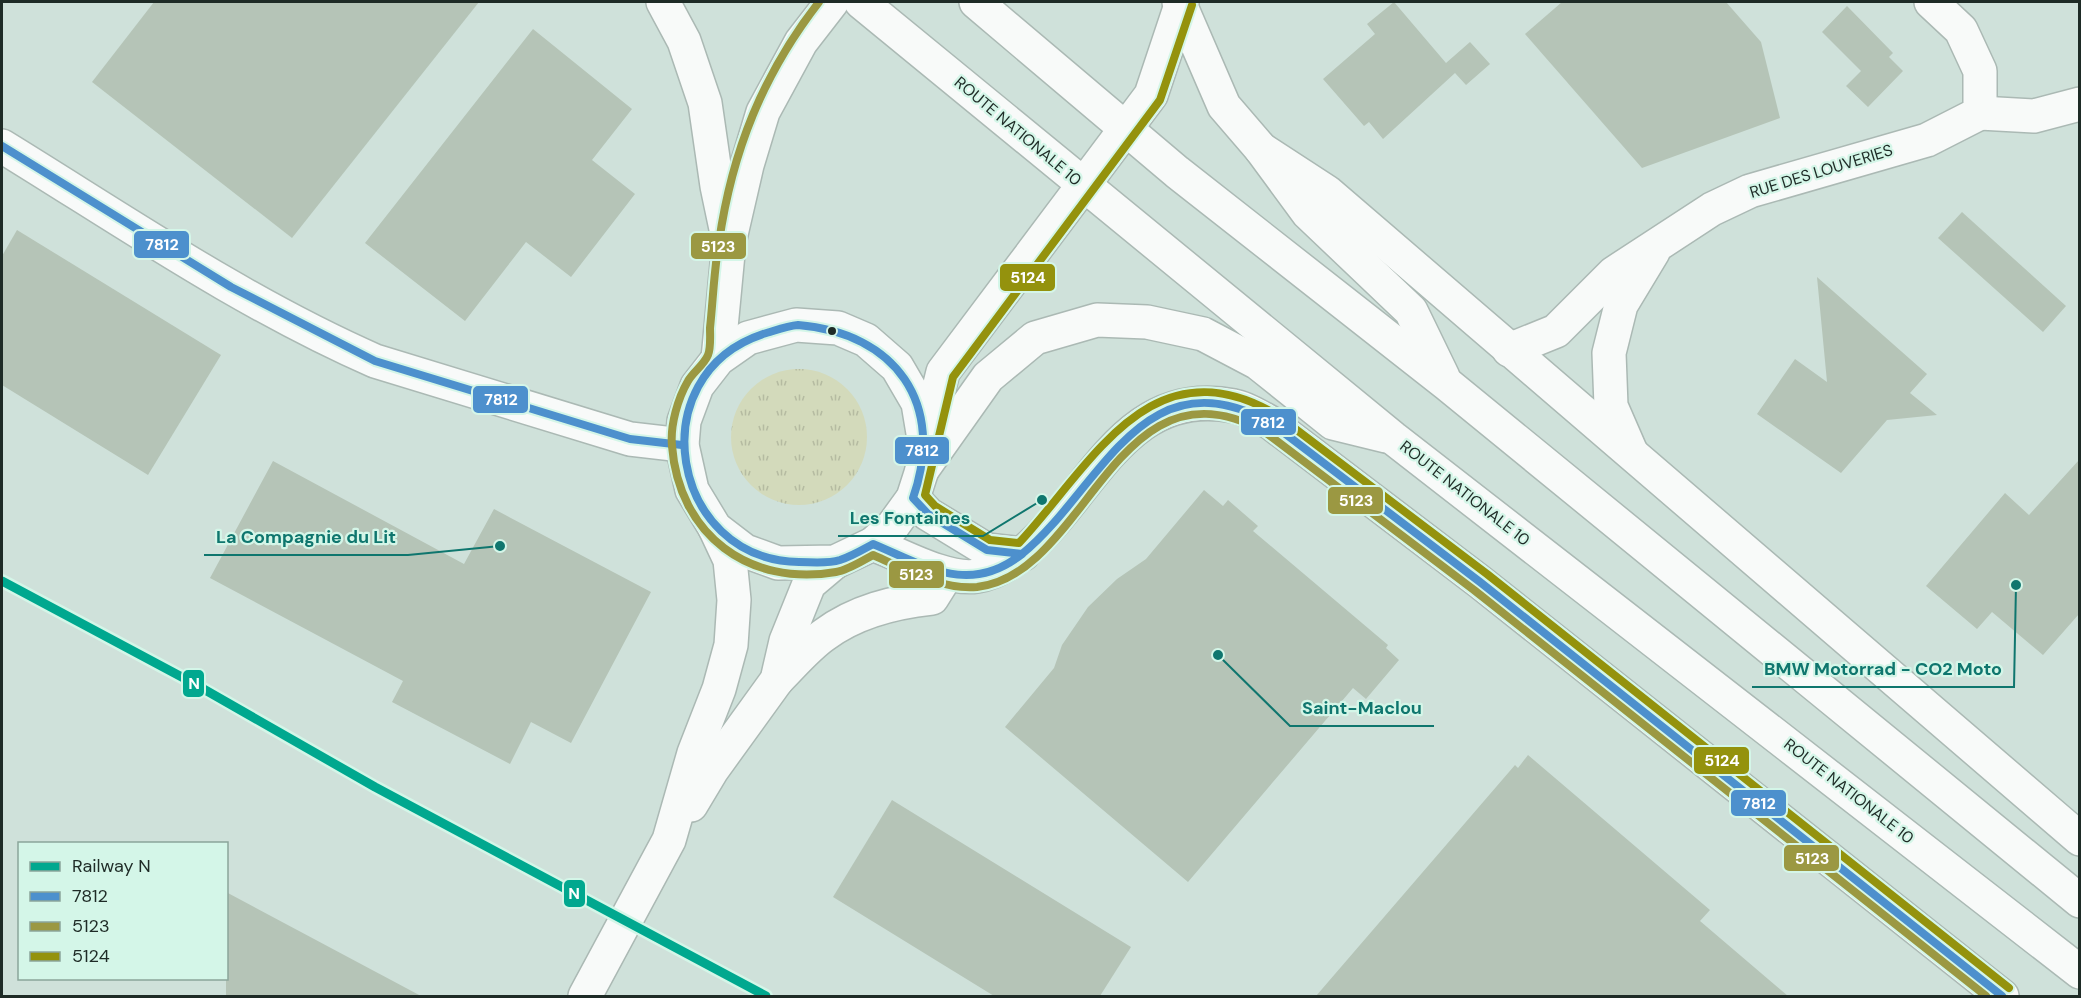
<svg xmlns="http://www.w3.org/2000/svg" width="2081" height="998" font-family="'DM Sans',sans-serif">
	<defs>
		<pattern id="grass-tufts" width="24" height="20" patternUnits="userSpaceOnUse" patternTransform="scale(1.5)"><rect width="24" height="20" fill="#d3dabb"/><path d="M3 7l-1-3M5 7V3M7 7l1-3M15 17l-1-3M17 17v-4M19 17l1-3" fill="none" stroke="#b5bba1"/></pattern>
	</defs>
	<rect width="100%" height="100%" fill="#cfe1da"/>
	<circle fill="url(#grass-tufts)" cx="799" cy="437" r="68"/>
	<g fill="#b5c4b7">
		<path d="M154,2H479L292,238L92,82Z"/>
		<path d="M1394,2L1446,63L1470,42L1490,64L1466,85L1455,73L1383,139L1369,122L1364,126L1323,79L1375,34L1367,24Z"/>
		<path d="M1562,2H1726L1761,42L1780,118L1642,168L1525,34Z"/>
		<path d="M1847,6L1893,53L1889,57L1903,71L1868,107L1846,86L1861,71L1822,32Z"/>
		<path d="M533,29L632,109L592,160L635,194L571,277L526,242L465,321L365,243Z"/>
		<path d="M1962,212L2066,306L2043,332L1938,238Z"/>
		<path d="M17,230L221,355L148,475L2,385V256Z"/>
		<path d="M1817,277L1927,374L1910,393L1937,415L1887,420L1841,473L1757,414L1795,359L1827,382Z"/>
		<path d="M2079,460V614L2043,655L1992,612L1977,629L1926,586L2005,493L2029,515Z"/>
		<path d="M273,461L464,564L494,509L651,592L571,743L531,722L510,764L392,702L403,681L210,578Z"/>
		<path d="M1204,490L1223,506L1228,500L1258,526L1253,531L1388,645L1386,648L1399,660L1366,699L1353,688L1188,882L1005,727L1054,668L1062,645L1088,607L1117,579L1146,559Z"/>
		<path d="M1528,755L1710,910L1700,921L1788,996H1316L1515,765L1518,768Z"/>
		<path d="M892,800L1131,947L1100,996H994L833,897Z"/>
		<path d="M226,892L421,996H226Z"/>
	</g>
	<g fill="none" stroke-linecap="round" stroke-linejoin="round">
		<g stroke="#abb9b4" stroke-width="36">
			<g id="street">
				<path d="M1980,113L2034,116L2080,104"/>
				<path d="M2,146C124,221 243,303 375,361L630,439L682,445"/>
				<path d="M1509,350L1556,331L1614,273L1712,209L1750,191L1927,140L1980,113V71L1961,30L1931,2"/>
				<path d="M1631,452L1611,406L1609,353L1621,305L1653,252"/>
				<path d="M913,498L928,514L987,550L1023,554"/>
				<path d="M873,544C901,555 947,581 977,576C1001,572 1022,555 1038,539C1097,480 1132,386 1234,406C1246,408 1260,417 1271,423L1480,582L2002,996"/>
				<path d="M777,680C792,665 807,647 824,635C856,611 894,602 932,598L947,574"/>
			</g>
		</g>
		<g stroke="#abb9b4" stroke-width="36">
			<g id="secondary">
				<path d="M1179,2L1224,106L1261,149L1327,192L2080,839"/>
				<path d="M718,359L729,243L747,165L763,112L801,42L832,2"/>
				<path d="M925,445L918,403L897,367L866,340L838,328L796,325L748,338L718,359L697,386L684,421L682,445L692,490L715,528L745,551L778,563L835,562L873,544L892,527L913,498L922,470L925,445L943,372L1151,95L1182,2"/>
				<path d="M691,805L712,770L777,680L786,641L809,584L835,562"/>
				<path d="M585,996L669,840L694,753L719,689L731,645L734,600L730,560L715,528"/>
			</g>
		</g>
		<g stroke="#abb9b4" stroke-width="36">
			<g id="primary">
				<path d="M663,2L684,41L705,103L717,186L729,243"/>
				<path d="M861,2L1393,438L2080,972"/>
				<path d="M976,2L1177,172L1447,384L2080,901"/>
				<path d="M1261,149L1308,213L1411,311L1443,377"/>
				<path d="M922,470L988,377L1035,338L1097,320L1147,322L1203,334L1258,363L1333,423L1386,436"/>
			</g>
		</g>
		<use href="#street" stroke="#f8faf9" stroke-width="33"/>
		<use href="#secondary" stroke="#f8faf9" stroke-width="33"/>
		<use href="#primary" stroke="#f8faf9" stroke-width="33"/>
		<g stroke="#d4f6e8" stroke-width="12">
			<g id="bus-1">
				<path d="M2,146L231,287L375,361L630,439L682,445"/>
				<path d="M798,325C896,333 946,404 913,498L928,514L987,550L1022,554C969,596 926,566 873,544C862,550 852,556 840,560C827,564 812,562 799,562C670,560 639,375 763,334C774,331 786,326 798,325Z"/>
				<path d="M1022,554C1101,490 1142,351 1271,423L1480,582L2002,996"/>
			</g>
		</g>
		<g stroke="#d4f6e8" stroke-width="12">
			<path id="bus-2" d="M819,2C763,74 732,151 719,242C714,270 713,300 710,328C710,336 711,348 708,355C704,365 693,372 688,381C678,398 670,425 672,446C679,535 749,587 836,572C848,570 862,561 873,555C905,569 940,590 977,587C1088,575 1116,349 1265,432L1474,590L1986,996"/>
		</g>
		<g stroke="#d4f6e8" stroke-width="12">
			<path id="bus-3" d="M1192,5L1160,100L953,377L925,495L935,506L990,540L1019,543C1091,466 1151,340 1277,415L1487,574L2009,988"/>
		</g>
		<use href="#bus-1" stroke="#4d90cd" stroke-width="8"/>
		<use href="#bus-2" stroke="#9b9842" stroke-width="8"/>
		<use href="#bus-3" stroke="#94920d" stroke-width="8"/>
		<g stroke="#d4f6e8" stroke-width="14">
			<path id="rail-1" d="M2,581L193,683L375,787L766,996"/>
		</g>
		<use href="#rail-1" stroke="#00a88f" stroke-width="9"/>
	</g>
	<circle fill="#1e2b26" stroke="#d4f6e8" stroke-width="2" cx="832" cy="331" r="5"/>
	<g text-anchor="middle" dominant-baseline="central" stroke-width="4.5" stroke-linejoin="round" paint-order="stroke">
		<g font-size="16" fill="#1e2b26" stroke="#d4f6e8">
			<text transform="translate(1018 131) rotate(40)">ROUTE NATIONALE 10</text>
			<text transform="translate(1821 171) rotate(-17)">RUE DES LOUVERIES</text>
			<text transform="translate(1465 493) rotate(38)">ROUTE NATIONALE 10</text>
			<text transform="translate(1849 791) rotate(38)">ROUTE NATIONALE 10</text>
		</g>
	</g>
	<path fill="none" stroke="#0f766e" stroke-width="2" d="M1042 500L983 536H838M500 546L408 555H204M2016 585L2014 687H1752M1218 655L1290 726H1434"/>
	<g fill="#0f766e" stroke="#d4f6e8" stroke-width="2">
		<circle cx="1042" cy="500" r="6"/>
		<circle cx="500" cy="546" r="6"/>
		<circle cx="2016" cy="585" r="6"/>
		<circle cx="1218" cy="655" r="6"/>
	</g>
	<g font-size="18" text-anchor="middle" font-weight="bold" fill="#0f766e" stroke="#d4f6e8" stroke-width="4.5" stroke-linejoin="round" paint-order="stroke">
		<text x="910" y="524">Les Fontaines</text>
		<text x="306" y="543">La Compagnie du Lit</text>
		<text x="1883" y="675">BMW Motorrad - CO2 Moto</text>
		<text x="1362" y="714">Saint-Maclou</text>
	</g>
	<g stroke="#d4f6e8" stroke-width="2">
		<rect x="133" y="230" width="57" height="29" rx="6" fill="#4d90cd"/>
		<rect x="690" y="232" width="57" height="28" rx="6" fill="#9b9842"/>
		<rect x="999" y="263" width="57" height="29" rx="6" fill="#94920d"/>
		<rect x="472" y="385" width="57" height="29" rx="6" fill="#4d90cd"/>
		<rect x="1240" y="408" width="57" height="28" rx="6" fill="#4d90cd"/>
		<rect x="894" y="436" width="56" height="29" rx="6" fill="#4d90cd"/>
		<rect x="1327" y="486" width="57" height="29" rx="6" fill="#9b9842"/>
		<rect x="888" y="560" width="57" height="29" rx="6" fill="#9b9842"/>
		<rect x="182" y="669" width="23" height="29" rx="6" fill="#00a88f"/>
		<rect x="1693" y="746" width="57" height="29" rx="6" fill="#94920d"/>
		<rect x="1730" y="789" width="57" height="28" rx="6" fill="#4d90cd"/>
		<rect x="1783" y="844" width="57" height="28" rx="6" fill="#9b9842"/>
		<rect x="563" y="879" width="23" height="29" rx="6" fill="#00a88f"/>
	</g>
	<g font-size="16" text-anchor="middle" font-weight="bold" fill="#fff">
		<text x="162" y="250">7812</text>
		<text x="718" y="252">5123</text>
		<text x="1028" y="283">5124</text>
		<text x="501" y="405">7812</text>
		<text x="1268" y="428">7812</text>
		<text x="922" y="456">7812</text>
		<text x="1356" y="506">5123</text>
		<text x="916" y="580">5123</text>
		<text x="194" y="689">N</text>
		<text x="1722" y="766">5124</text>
		<text x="1759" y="809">7812</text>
		<text x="1812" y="864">5123</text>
		<text x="574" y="899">N</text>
	</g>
	<rect width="2081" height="998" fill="none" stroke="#1e2b26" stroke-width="6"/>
	<rect x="18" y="842" width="210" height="138" fill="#d4f6e8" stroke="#8ba59a" stroke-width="1.5"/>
	<rect x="30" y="862" width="30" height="9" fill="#00a88f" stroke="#8ba59a" stroke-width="1.5"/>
	<text x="72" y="872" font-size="18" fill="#1e2b26">Railway N</text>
	<rect x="30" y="892" width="30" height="9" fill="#4d90cd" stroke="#8ba59a" stroke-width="1.5"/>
	<text x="72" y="902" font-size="18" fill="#1e2b26">7812</text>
	<rect x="30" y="922" width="30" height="9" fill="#9b9842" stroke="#8ba59a" stroke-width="1.5"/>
	<text x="72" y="932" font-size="18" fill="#1e2b26">5123</text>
	<rect x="30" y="952" width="30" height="9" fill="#94920d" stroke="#8ba59a" stroke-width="1.5"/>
	<text x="72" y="962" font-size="18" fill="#1e2b26">5124</text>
</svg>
